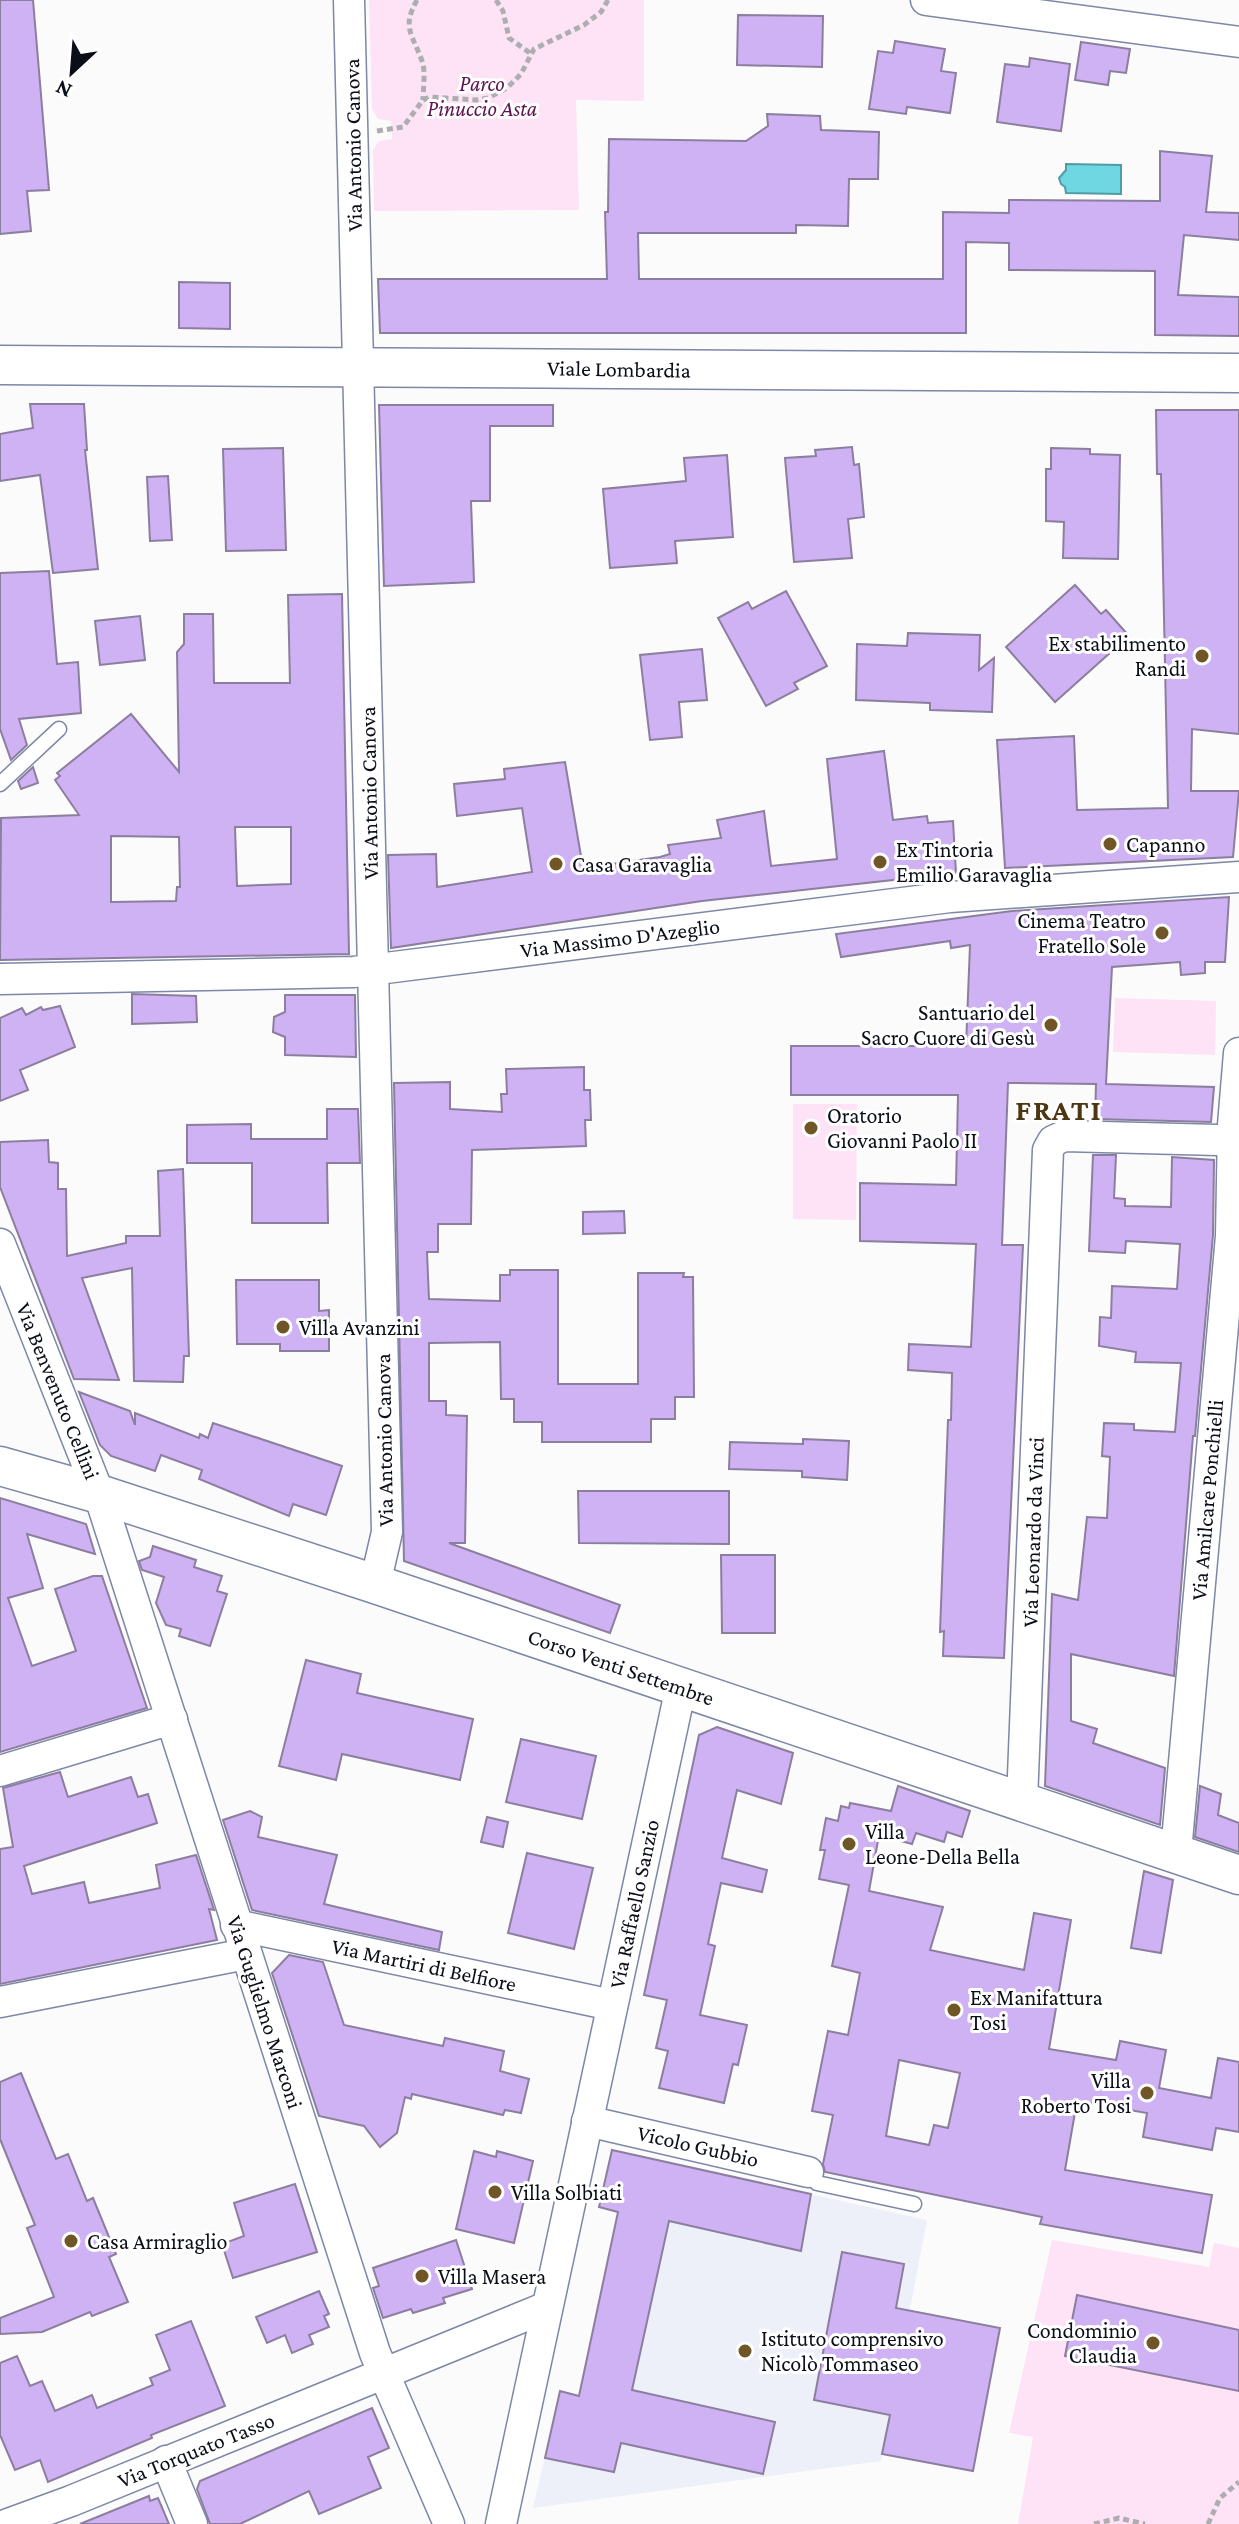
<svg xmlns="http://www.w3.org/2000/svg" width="1239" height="2524" font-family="'Crimson Pro',serif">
	<rect width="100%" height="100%" fill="#fbfbfb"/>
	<path fill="#edf0f9" d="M612,2150L927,2220L881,2461L533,2508L560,2391L579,2395L618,2212L599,2207Z"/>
	<g fill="#fee2f5">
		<path d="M369,0H644V101L576,100L579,210L374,211L373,150L379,141L392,139L391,121L378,119L372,109Z"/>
		<path d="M1115,998L1216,1001L1215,1055L1113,1052Z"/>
		<path d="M793,1104H857L856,1220L793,1219Z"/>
		<path d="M1052,2240L1209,2267L1214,2243L1239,2248V2330L1077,2296L1065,2356L1239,2391V2524H1018L1033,2437L1009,2433Z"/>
	</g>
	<path fill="#6fd7e1" stroke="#519ba5" stroke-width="2" d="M1066,164L1121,165V194L1066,193L1065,187L1061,184L1059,178L1066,170Z"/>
	<g fill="#cfb2f4" stroke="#8c7e9e" stroke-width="2" fill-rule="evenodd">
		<path d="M0,0H33L49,190L27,191L31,231L0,234Z"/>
		<path d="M738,15L823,16L822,67L737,65Z"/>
		<path d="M895,41L945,49L941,71L956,73L950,113L907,107L906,114L869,109L878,51L893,53Z"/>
		<path d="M1081,42L1130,49L1126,73L1110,71L1108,85L1075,80Z"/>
		<path d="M1030,58L1070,64L1061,131L997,122L1005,64L1029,67Z"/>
		<path d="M767,114L820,116L821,130L879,132L878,179H849L848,226L796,225V233H638L639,279H943V212L1009,213V200L1160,201V151L1212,156L1206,212L1239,213V240L1184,235L1178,295L1239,297V336L1155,335V271L1009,270V243L966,242V333H380L378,279H607L605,212H608L609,139L746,141L768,126Z"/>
		<path d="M179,282L230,283V329L179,328Z"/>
		<path d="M30,404H84L87,450H85L98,569L53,573L40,475L0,481V434L33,428Z"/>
		<path d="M379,405H553V426H490V501H471L474,582L384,586Z"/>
		<path d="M1156,410H1239V734L1192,729L1191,791H1239L1233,857L1005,868L997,740L1074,736L1077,810L1168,808L1161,474H1157Z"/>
		<path d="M852,447L854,465L859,464L864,517L848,519L852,558L794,562L785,458L816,456L815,450Z"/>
		<path d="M283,448L286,550L226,551L223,449Z"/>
		<path d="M1051,448L1090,449V454L1120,455L1118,559L1063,558L1064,522L1046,521V469H1051Z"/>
		<path d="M727,455L733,537L675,541L677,563L610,568L603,489L686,481L684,458Z"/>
		<path d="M168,476L172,540L150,541L147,477Z"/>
		<path d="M49,571L57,664L78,662L81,713L19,719L27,745L11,760L0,729V573Z"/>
		<path d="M1075,585L1101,614L1106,610L1129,636L1055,702L1006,647Z"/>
		<path d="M786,591L827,666L794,683L798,689L766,706L718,618L748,602L752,609Z"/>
		<path d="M342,594L349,954L0,960L1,818L79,815L55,780L60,776L57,773L131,714L179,772L177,652L184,644V614H213L214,683H290L288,595ZM235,827H291V884L237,886ZM111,836L179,837L180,887H177L176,901L111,902Z"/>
		<path d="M140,616L145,660L100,665L95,621Z"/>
		<path d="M908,633L980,635L979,670L994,658L992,712L930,710V703L856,700L857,644L907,646Z"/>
		<path d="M702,649L707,700L679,702L682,737L650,740L640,655Z"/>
		<path d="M884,751L893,820L927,816L928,823L953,821L956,873L702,901L391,948L388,855L436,854L437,887L532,872L522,808L457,816L454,784L505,779L504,769L565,762L583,868L660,857L670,854L668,845L721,838L717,820L764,811L771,866L837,859L827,759Z"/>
		<path d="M33,767L38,783L21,789L18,781Z"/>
		<path d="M1229,897L1225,962H1205V973L1181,975L1180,962L1112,967L1106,1084L1214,1087L1211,1122L1095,1119L1096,1084L1008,1083L1002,1245H1023L1004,1658L943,1656L944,1631L940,1632L948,1420H951L952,1373L908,1370L909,1344L971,1347L976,1244L860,1241V1183L956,1185L958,1095H791V1046H966L970,945L951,948L950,941L841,957L836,934L1012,911Z"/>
		<path d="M132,994L196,996L197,1022L132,1024Z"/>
		<path d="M285,995H355L356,1057L285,1055V1037L273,1032L274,1017L285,1012Z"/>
		<path d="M60,1006L75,1047L20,1070L28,1090L0,1101V1018L22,1008L26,1015L41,1007L43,1010Z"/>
		<path d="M584,1067V1090H590L591,1120H585L586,1146L472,1150L471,1224H438V1252H427L429,1299L500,1301V1275H510V1270H558V1384H638V1273H684L683,1277H693L694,1397H675V1419H651V1442H542V1422H514V1399H501L500,1342L429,1343V1401H446V1415L467,1416L465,1543H449L620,1605L610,1633L404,1561L394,1083L450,1082V1109L502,1112L501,1094H507L506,1069Z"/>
		<path d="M327,1109H358L360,1163H327L328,1223H252V1163H187V1125L251,1124V1139H327Z"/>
		<path d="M48,1140L49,1162L58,1163V1189H66L67,1256L126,1243V1236H160L158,1171L183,1169L189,1356H184L183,1382L134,1381L132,1268L82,1278L119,1380L74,1379L0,1187V1142Z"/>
		<path d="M1093,1155H1116L1114,1198L1125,1199V1206L1171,1207L1172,1157L1214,1160L1213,1235L1195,1436H1193L1174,1676L1071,1654V1721L1097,1729L1093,1743L1165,1768L1160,1825L1045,1786L1052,1594L1078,1600L1087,1517L1107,1518L1110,1457L1102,1456L1104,1423L1134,1424V1430L1175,1432L1181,1363L1135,1362L1136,1352L1099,1346L1100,1317L1111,1318L1112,1286L1177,1289L1180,1244L1126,1241L1125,1253L1089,1251Z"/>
		<path d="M624,1211L625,1233L583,1234V1212Z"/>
		<path d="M236,1280H319V1311L329,1310V1351H280V1344H237Z"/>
		<path d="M79,1392L130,1411L135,1425V1413L199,1438L200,1434L208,1438L213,1423L342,1466L326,1515L293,1504L289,1516L199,1479L202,1470L161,1455L155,1471L111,1456L100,1445Z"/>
		<path d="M803,1439L849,1441L847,1480L802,1477V1471L729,1469L730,1442L803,1444Z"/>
		<path d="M578,1491H729V1544L579,1543Z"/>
		<path d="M0,1498L86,1524L95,1554L27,1534L43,1588L8,1598L32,1666L76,1651L55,1589L93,1576H102L147,1708L0,1752Z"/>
		<path d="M153,1546L196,1560L194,1567L222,1576L217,1591L227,1594L210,1646L179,1636L181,1629L166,1625L156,1603L164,1577L142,1570L139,1561L150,1557Z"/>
		<path d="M721,1555H775V1633H722Z"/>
		<path d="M306,1660L361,1674L357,1693L473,1719L460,1780L342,1754L336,1780L279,1766Z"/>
		<path d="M717,1727L793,1753L781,1804L737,1790L722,1858L767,1870L762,1892L721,1883L708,1944L715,1946L700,2015L747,2025L738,2065L733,2064L724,2103L659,2088L668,2051L656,2048L667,2000L644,1995L699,1735Z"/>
		<path d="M521,1739L596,1756L582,1819L506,1802Z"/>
		<path d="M60,1772L68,1797L131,1777L138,1797L148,1794L157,1823L24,1866L32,1894L84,1882L89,1903L160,1888L156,1865L196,1855L214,1910L209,1909L217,1940L0,1984V1849L13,1847L3,1788Z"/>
		<path d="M898,1786L970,1811L962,1837L947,1832L944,1842L916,1833L912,1844L879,1835L869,1891L943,1907L930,1950L1024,1970L1034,1913L1071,1920L1049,2049L1116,2060L1120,2041L1166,2050L1159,2088L1211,2098L1218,2058L1239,2062V2132L1216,2128L1212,2150L1143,2137L1147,2113L1077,2101L1065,2170L1212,2195L1202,2253L1040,2224L1042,2217L825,2172L823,2164L833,2115L812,2111L828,2031L848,2035L860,1973L832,1966L849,1885L819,1879L825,1850H820L826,1818L838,1821L841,1806L849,1808L850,1803L891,1811ZM899,2060L960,2073L948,2128L934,2125L929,2145L886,2136Z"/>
		<path d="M1200,1786L1221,1794L1218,1815L1239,1823V1852L1195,1837Z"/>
		<path d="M250,1811L262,1817L258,1837L337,1855L324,1904L442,1932L439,1950L252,1910L223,1820Z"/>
		<path d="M487,1817L508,1822L503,1847L481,1842Z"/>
		<path d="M527,1853L593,1868L574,1949L508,1933Z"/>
		<path d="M1144,1871L1173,1880L1161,1953L1131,1948Z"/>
		<path d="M289,1955L323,1962L344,2025L443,2046L445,2038L504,2051L500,2071L529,2079L521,2113L505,2110L503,2115L412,2094L411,2099L405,2097L397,2133L380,2147L364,2126L319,2116L272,1973Z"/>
		<path d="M21,2073L56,2159L68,2154L87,2201L93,2198L116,2254L109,2257L128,2302L92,2316L90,2312L42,2332L0,2334V2318L54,2297L27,2228L35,2225L0,2139V2082Z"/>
		<path d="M612,2150L811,2194L801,2251L669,2221L632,2390L775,2422L763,2474L621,2443L614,2472L545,2458L560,2391L579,2396L618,2212L599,2207Z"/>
		<path d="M474,2151L496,2157L497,2151L533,2161L514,2243L456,2229Z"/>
		<path d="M295,2184L317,2252L233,2278L222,2244L244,2236L234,2203Z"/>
		<path d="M456,2240L472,2289L443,2298L445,2303L413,2313L411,2309L383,2318L373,2288L379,2286L373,2268Z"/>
		<path d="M842,2252L904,2264L896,2308L1000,2328L973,2471L882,2454L890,2415L814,2400Z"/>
		<path d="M319,2291L329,2314L324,2316L329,2327L309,2335L313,2344L292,2353L285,2335L267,2343L256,2317Z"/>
		<path d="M1077,2295L1239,2330V2391L1065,2356Z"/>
		<path d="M191,2321L225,2406L151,2435L152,2438L48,2482L40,2460L15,2470L0,2435V2363L17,2356L30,2386L42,2381L55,2411L92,2395L97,2408L153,2385L150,2378L170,2370L156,2335Z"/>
		<path d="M372,2408L389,2448L368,2457L381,2488L319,2514L309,2491L240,2524H210L197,2489L200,2481Z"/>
		<path d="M149,2496L150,2501L158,2498L169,2524H80Z"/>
	</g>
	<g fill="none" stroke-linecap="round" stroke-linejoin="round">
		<g stroke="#7d87a6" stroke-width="17">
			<g id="service">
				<path d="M0,784L59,729"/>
				<path d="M808,2172L817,2183L914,2204"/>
			</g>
		</g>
		<g stroke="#7d87a6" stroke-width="33">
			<g id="minor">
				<path d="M349,0L387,1532L375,1584"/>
				<path d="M926,0L1239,42"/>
				<path d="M0,979L354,972L950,897L1239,877"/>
				<path d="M0,1244L99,1494L375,2353L449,2524"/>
				<path d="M0,1771L172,1719"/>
				<path d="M1022,1801L1048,1150L1053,1141L1064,1136L1218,1140L1239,1144"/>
				<path d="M1176,1852L1231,1236L1233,1125L1239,1053"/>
				<path d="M236,1925L612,2005"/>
				<path d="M0,2002L246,1954"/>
				<path d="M587,2121L808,2172"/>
				<path d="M166,2461L192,2524"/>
				<path d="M8,2524L71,2501L547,2307"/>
				<path d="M501,2524L681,1687"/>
			</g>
		</g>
		<g stroke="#7d87a6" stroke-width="41">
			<g id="tertiary">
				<path d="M0,365L1239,373"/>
				<path d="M0,1466L99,1494L375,1584L1239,1875"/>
			</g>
		</g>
		<g stroke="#adaeb1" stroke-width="5" stroke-dasharray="6 4" stroke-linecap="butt">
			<path d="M417,0C401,28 413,35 422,61C426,71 423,88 423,100"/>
			<path d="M496,0L503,11L509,38L530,53"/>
			<path d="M377,131L403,127L423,100L430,97L476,100L488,98L507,88L521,74L534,49L584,25L601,12L608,0"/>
			<path d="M1094,2524L1119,2518L1145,2524"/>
			<path d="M1208,2524L1220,2498L1239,2482"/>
		</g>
		<use href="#service" stroke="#fff" stroke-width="14"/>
		<use href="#minor" stroke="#fff" stroke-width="30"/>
		<use href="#tertiary" stroke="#fff" stroke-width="38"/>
	</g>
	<g fill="#705527" stroke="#fff" stroke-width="3">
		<circle cx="1202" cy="656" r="8"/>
		<circle cx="1110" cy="844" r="8"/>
		<circle cx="880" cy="862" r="8"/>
		<circle cx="556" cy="864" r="8"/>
		<circle cx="1162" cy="933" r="8"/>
		<circle cx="1051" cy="1025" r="8"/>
		<circle cx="811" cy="1128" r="8"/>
		<circle cx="283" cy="1327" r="8"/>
		<circle cx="849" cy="1844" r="8"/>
		<circle cx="954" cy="2010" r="8"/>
		<circle cx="1147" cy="2093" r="8"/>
		<circle cx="495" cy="2192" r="8"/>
		<circle cx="71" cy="2241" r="8"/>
		<circle cx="422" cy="2276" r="8"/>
		<circle cx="1153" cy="2343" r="8"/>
		<circle cx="745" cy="2351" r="8"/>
	</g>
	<g text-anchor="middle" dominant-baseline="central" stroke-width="6" stroke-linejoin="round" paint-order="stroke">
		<g font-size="22" font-style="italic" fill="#5d114e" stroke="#fff">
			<text x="482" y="83">Parco<tspan x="482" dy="25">Pinuccio Asta</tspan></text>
		</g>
		<g font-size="22" fill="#0b0e19" stroke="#fff">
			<text transform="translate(353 145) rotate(-91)">Via Antonio Canova</text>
			<text transform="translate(619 369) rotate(1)">Viale Lombardia</text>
			<text transform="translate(369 793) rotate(-91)">Via Antonio Canova</text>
			<text transform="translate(620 938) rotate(-7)">Via Massimo D'Azeglio</text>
			<text transform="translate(58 1391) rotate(68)">Via Benvenuto Cellini</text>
			<text transform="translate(384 1440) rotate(-91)">Via Antonio Canova</text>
			<text transform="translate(1207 1500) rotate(-85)">Via Amilcare Ponchielli</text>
			<text transform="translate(1033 1532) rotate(-88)">Via Leonardo da Vinci</text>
			<text transform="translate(621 1667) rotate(19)">Corso Venti Settembre</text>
			<text transform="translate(634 1904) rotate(-78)">Via Raffaello Sanzio</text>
			<text transform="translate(424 1965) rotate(12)">Via Martiri di Belfiore</text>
			<text transform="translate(265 2012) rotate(72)">Via Guglielmo Marconi</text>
			<text transform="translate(698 2146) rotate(13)">Vicolo Gubbio</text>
			<text transform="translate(196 2450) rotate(-22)">Via Torquato Tasso</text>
		</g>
		<g font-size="22" fill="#0b0e19" stroke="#fff" text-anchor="start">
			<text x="1186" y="643" text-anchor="end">Ex stabilimento<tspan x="1186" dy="25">Randi</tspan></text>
			<text x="1126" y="844">Capanno</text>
			<text x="896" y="849">Ex Tintoria<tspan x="896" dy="25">Emilio Garavaglia</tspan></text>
			<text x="572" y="864">Casa Garavaglia</text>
			<text x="1146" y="920" text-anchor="end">Cinema Teatro<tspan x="1146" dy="25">Fratello Sole</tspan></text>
			<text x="1035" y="1012" text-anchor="end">Santuario del<tspan x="1035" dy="25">Sacro Cuore di Gesù</tspan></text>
			<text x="827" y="1115">Oratorio<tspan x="827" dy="25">Giovanni Paolo II</tspan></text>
			<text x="299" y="1327">Villa Avanzini</text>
			<text x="865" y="1831">Villa<tspan x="865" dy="25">Leone-Della Bella</tspan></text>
			<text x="970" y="1997">Ex Manifattura<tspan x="970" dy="25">Tosi</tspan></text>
			<text x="1131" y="2080" text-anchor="end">Villa<tspan x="1131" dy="25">Roberto Tosi</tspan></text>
			<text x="511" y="2192">Villa Solbiati</text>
			<text x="87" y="2241">Casa Armiraglio</text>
			<text x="438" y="2276">Villa Masera</text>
			<text x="1137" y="2330" text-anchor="end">Condominio<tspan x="1137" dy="25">Claudia</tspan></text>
			<text x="761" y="2338">Istituto comprensivo<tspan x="761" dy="25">Nicolò Tommaseo</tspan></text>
		</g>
		<g font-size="30" font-weight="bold" letter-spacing="2" fill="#4c3712" stroke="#fff">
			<text x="1059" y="1109">FRATI</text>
		</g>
	</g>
	<g transform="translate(72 72) rotate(206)" stroke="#ffffff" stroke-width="6" paint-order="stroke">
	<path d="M0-6L14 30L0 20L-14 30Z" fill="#0b0e19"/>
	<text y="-12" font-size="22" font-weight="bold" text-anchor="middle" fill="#0b0e19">N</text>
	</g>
</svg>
